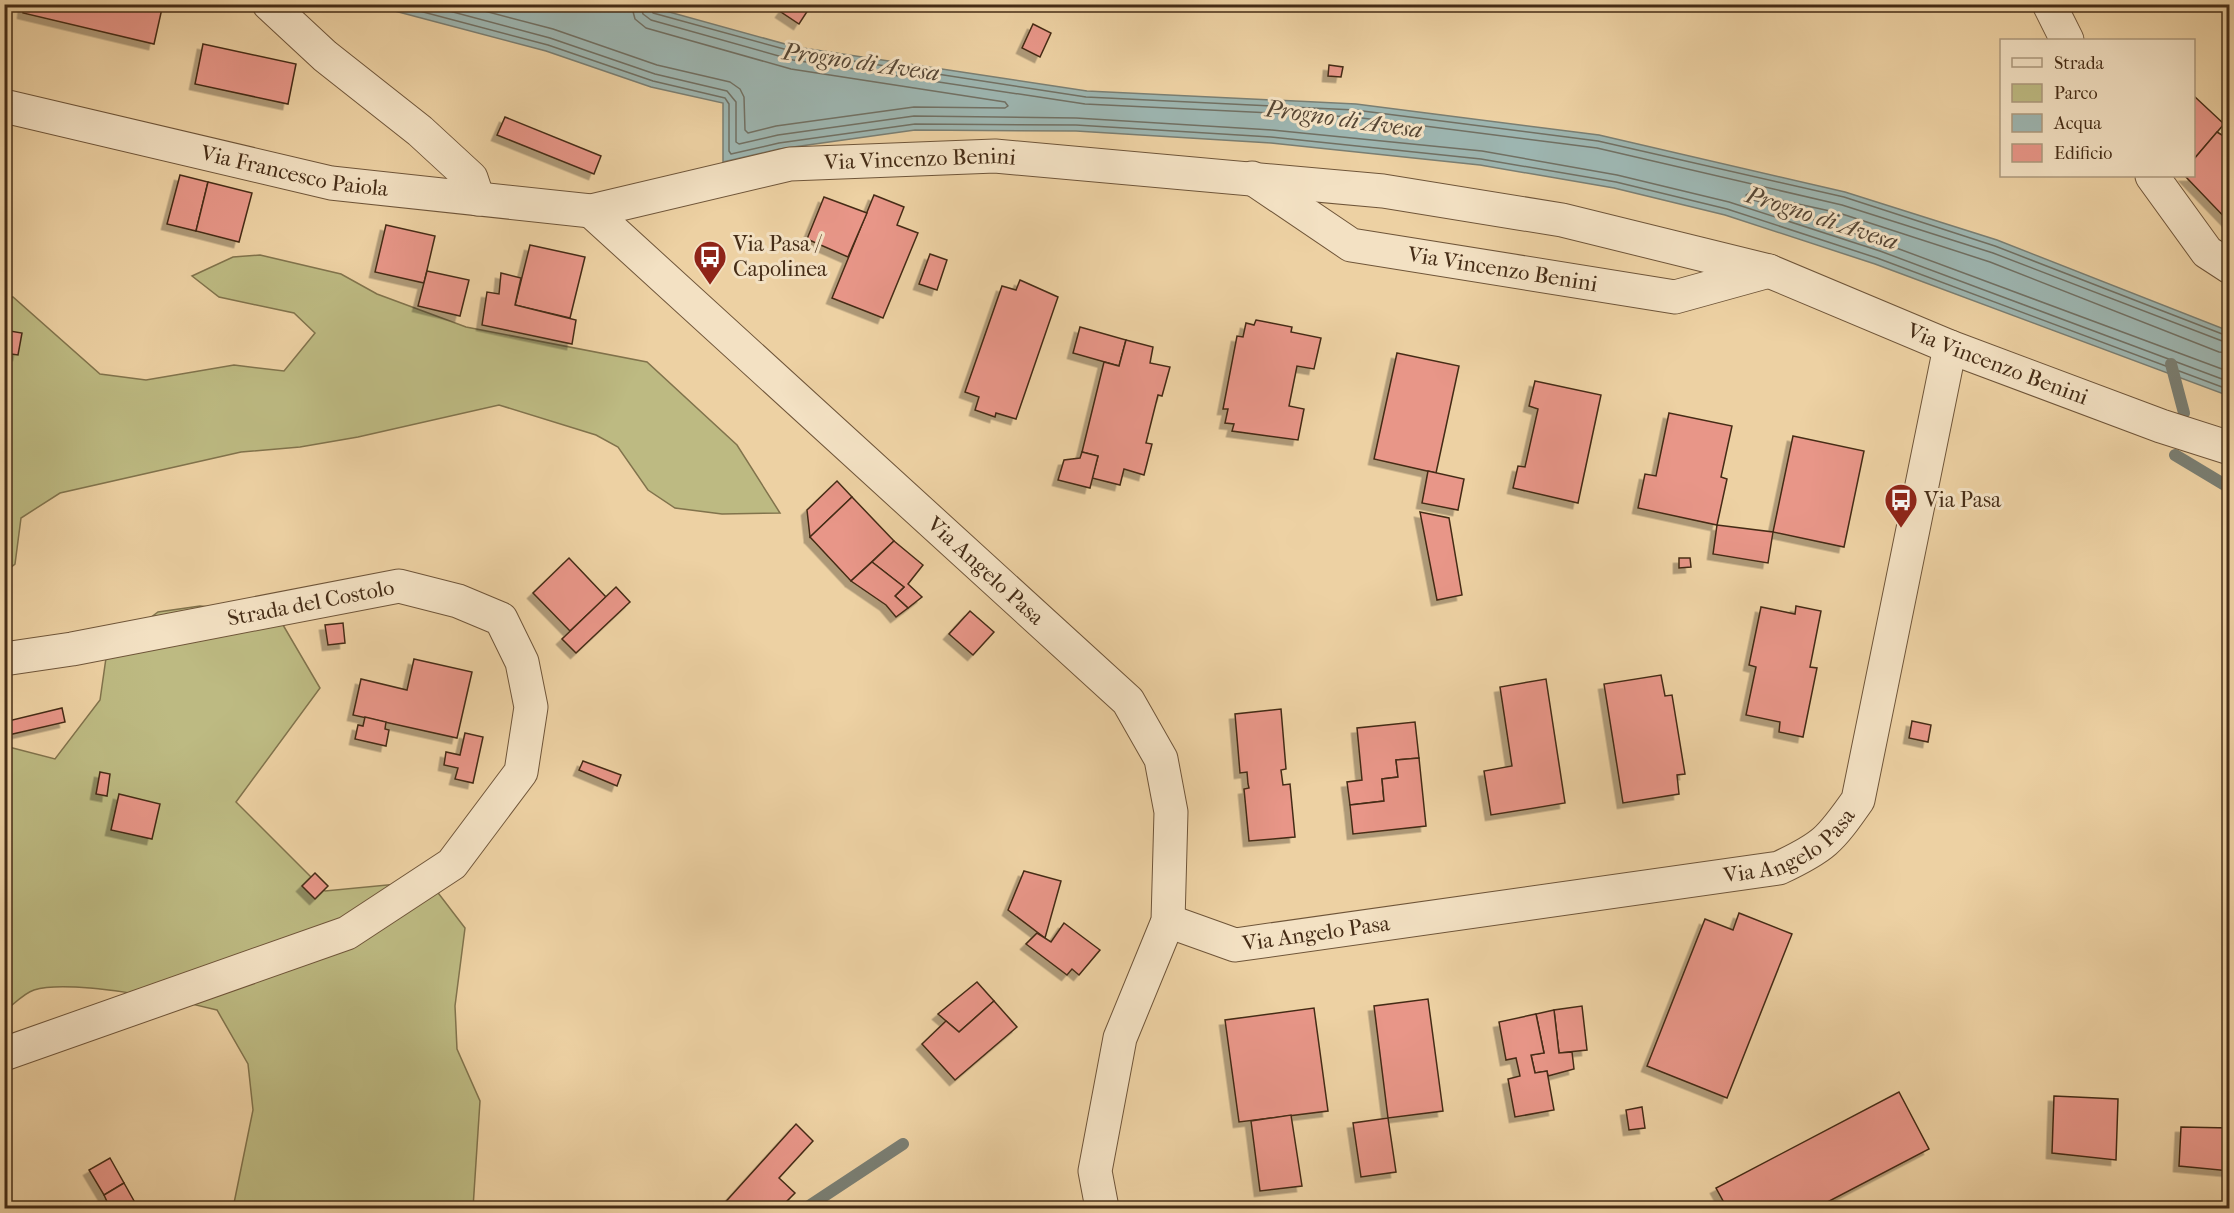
<svg xmlns="http://www.w3.org/2000/svg" width="2234" height="1213" font-family="'IM FELL French Canon',serif">
	<defs>
		<filter id="shadow"><feDropShadow dx="-5.5" dy="5.5" stdDeviation="0" flood-color="#0004"/></filter>
	</defs>
	<rect width="100%" height="100%" fill="#edd1a3"/>
	<filter id="stains"><feTurbulence type="fractalNoise" baseFrequency=".00333" numOctaves="4"/><feColorMatrix values="0 0 0 0 .2 0 0 0 0 .09 0 0 0 0 .02 0 0 0 .5 -.17"/></filter>
	<radialGradient id="worn" r=".72"><stop offset=".6" stop-color="#630" stop-opacity="0"/><stop offset="1" stop-color="#630" stop-opacity=".3"/></radialGradient>
	<g fill="#bdba82" stroke="#81734c" stroke-width="1.5">
		<path d="M260,255L341,274L377,294L466,327L647,362L737,445L780,513L722,514L675,508L648,490L618,447L596,435L499,405L358,437L300,447L241,452L60,493L21,518L15,564L5,572V296L13,297L100,374L146,380L234,365L284,371L315,333L294,313L219,297L192,276L233,257Z"/>
		<path d="M200,606L276,613L320,688L236,802L325,891L429,881L465,928L455,1006L457,1049L480,1101L473,1208H233L253,1110L248,1064L217,1010C178,1000 70,979 34,990C24,993 13,1005 5,1011V746L55,759L100,700L107,651L158,612Z"/>
	</g>
	<path fill="#9db5b0" stroke="#7a7e72" stroke-width="1.5" d="M372,5H644L796,47L1087,91L1356,104L1599,135L1845,192L1997,240L2229,331V396L1875,264L1725,215L1614,188L1480,165L1271,143L1076,131L915,130L779,149L723,162V103L651,87L546,51Z"/>
	<g fill="none" stroke-linecap="round" stroke-linejoin="round">
		<g stroke="#717063" stroke-width="1.5">
			<path d="M393,4L548,45L653,81L725,98L729,104V151L731,154L779,143L915,124L1076,125L1271,137L1481,159L1616,182L1727,209L1877,258L2230,390"/>
			<path d="M423,4L550,38L655,74L727,91L736,102V142L739,144L778,135L914,116L1076,118L1272,130L1482,151L1617,175L1729,202L1880,251L2230,382"/>
			<path d="M458,4L553,29L657,65L730,82L740,89L744,97L745,130L748,133L776,126L914,107L1005,108L1008,106L1005,102L791,69L646,28L635,19L631,4"/>
			<path d="M640,4L643,14L651,20L793,60L1085,104L1354,117L1597,148L1842,205L1993,253L2230,344"/>
			<path d="M648,4L653,13L795,52L1086,97L1355,110L1598,141L1844,197L1995,246L2230,337"/>
			<path d="M2230,353L2219,352L1990,262L1839,213L1749,193L1746,195L1748,198L1883,243L2230,372"/>
		</g>
		<g stroke="#7a7e72" stroke-width="12">
			<path d="M2171,364L2184,413"/>
			<path d="M2175,455L2230,488"/>
			<path d="M806,1208L903,1144"/>
		</g>
	</g>
	<g fill="#e89688" stroke="#452c16" stroke-width="1.5" filter="url(#shadow)">
		<path d="M24,4H163L154,44L23,13Z"/>
		<path d="M787,4H812L799,24L781,12Z"/>
		<path d="M1033,24L1051,33L1040,57L1022,48Z"/>
		<path d="M203,44L296,64L288,104L195,84Z"/>
		<path d="M1329,65L1343,67L1341,77L1328,76Z"/>
		<path d="M2194,96L2224,124L2194,159Z"/>
		<path d="M505,117L601,156L594,174L497,135Z"/>
		<path d="M2217,132L2230,140V223L2185,176H2194V159Z"/>
		<path d="M180,175L208,182L196,231L167,224Z"/>
		<path d="M208,182L252,193L239,242L196,231Z"/>
		<path d="M874,195L904,207L897,225L918,233L883,318L832,298Z"/>
		<path d="M824,197L867,213L848,257L807,239Z"/>
		<path d="M386,225L435,236L424,283L375,272Z"/>
		<path d="M530,245L585,257L570,318L515,305Z"/>
		<path d="M930,254L947,260L937,290L919,284Z"/>
		<path d="M427,271L469,280L460,316L418,306Z"/>
		<path d="M501,273L521,278L515,305L576,320L572,344L482,325L487,292L499,294Z"/>
		<path d="M1020,280L1058,297L1016,419L996,413L995,417L975,410L979,397L965,392L1002,286L1016,290Z"/>
		<path d="M1256,320L1292,327L1291,332L1321,338L1314,369L1297,366L1289,406L1304,409L1298,440L1232,431L1234,424L1225,423L1228,409H1223L1237,336L1243,337L1246,323L1254,325Z"/>
		<path d="M1080,327L1126,340L1119,366L1073,353Z"/>
		<path d="M4,330L22,333L18,355L4,353Z"/>
		<path d="M1126,340L1153,347L1150,363L1170,367L1162,396L1158,395L1146,443L1152,444L1144,475L1124,469L1120,485L1092,478L1098,456L1082,452L1104,362L1119,366Z"/>
		<path d="M1397,353L1459,366L1436,473L1374,459Z"/>
		<path d="M1535,381L1601,395L1578,503L1513,488L1518,466L1525,467L1538,409L1529,406Z"/>
		<path d="M1669,413L1732,426L1721,477L1727,479L1717,525L1638,508L1645,474L1656,476Z"/>
		<path d="M1793,436L1864,451L1844,547L1773,532Z"/>
		<path d="M1082,452L1098,456L1090,488L1058,480L1064,460L1080,458Z"/>
		<path d="M1428,471L1464,479L1458,510L1422,503Z"/>
		<path d="M837,481L852,497L810,537L807,510Z"/>
		<path d="M852,497L894,541L851,581L810,537Z"/>
		<path d="M1420,512L1449,518L1462,595L1437,600Z"/>
		<path d="M1717,525L1773,532L1768,563L1713,554Z"/>
		<path d="M894,541L923,565L908,584L922,597L908,608L895,596L904,587L872,562Z"/>
		<path d="M569,558L606,597L570,631L533,593Z"/>
		<path d="M1679,558H1690L1691,567L1679,568Z"/>
		<path d="M872,562L904,587L895,596L908,608L896,617L886,605L851,581Z"/>
		<path d="M616,587L630,602L576,653L562,639Z"/>
		<path d="M1796,606L1821,611L1810,667L1817,668L1803,737L1779,732L1780,722L1746,715L1756,667L1749,665L1761,607L1795,614Z"/>
		<path d="M970,611L994,632L973,655L949,634Z"/>
		<path d="M343,623L345,643L328,645L325,625Z"/>
		<path d="M414,659L472,672L457,738L353,715L361,679L407,690Z"/>
		<path d="M1661,675L1665,696L1672,695L1685,774L1677,775L1679,794L1623,803L1604,684Z"/>
		<path d="M1546,679L1565,803L1491,815L1484,771L1512,766L1500,687Z"/>
		<path d="M62,708L65,722L4,736V722Z"/>
		<path d="M1281,709L1286,769L1281,770L1283,785L1290,784L1295,837L1249,841L1244,789L1249,788L1248,784L1247,772L1240,773L1235,714Z"/>
		<path d="M365,717L386,722L385,729L389,730L386,746L355,739L358,725L363,726Z"/>
		<path d="M1912,721L1931,725L1928,742L1909,738Z"/>
		<path d="M1415,722L1419,758L1396,760L1398,777L1382,779L1384,801L1350,805L1347,782L1362,780L1357,728Z"/>
		<path d="M465,733L483,737L473,783L455,779L458,768L444,765L446,752L460,755Z"/>
		<path d="M1419,758L1426,826L1353,834L1350,805L1384,801L1382,779L1398,777L1396,760Z"/>
		<path d="M583,761L621,775L617,786L579,770Z"/>
		<path d="M100,772L110,774L107,796L96,794Z"/>
		<path d="M119,794L160,804L152,839L111,830Z"/>
		<path d="M1024,871L1061,881L1045,938L1008,910Z"/>
		<path d="M315,873L328,886L315,899L302,886Z"/>
		<path d="M1739,913L1792,934L1727,1098L1647,1066L1705,919L1733,930Z"/>
		<path d="M1064,923L1100,950L1079,975L1072,969L1067,975L1026,944L1037,933L1051,942Z"/>
		<path d="M977,982L994,1001L959,1032L938,1014Z"/>
		<path d="M1428,999L1443,1111L1388,1118L1374,1006Z"/>
		<path d="M994,1001L1017,1027L955,1080L922,1044L946,1021L959,1032Z"/>
		<path d="M1582,1006L1587,1050L1559,1053L1554,1010Z"/>
		<path d="M1314,1008L1328,1111L1239,1122L1225,1020Z"/>
		<path d="M1554,1010L1559,1053L1572,1052L1574,1069L1548,1076L1547,1071L1535,1073L1531,1055L1544,1053L1536,1014Z"/>
		<path d="M1536,1014L1544,1053L1531,1055L1535,1073L1547,1071L1554,1110L1515,1117L1508,1079L1520,1076L1516,1058L1506,1060L1499,1022Z"/>
		<path d="M1899,1092L1929,1149L1816,1208H1727L1716,1188Z"/>
		<path d="M2054,1096L2118,1099L2116,1160L2052,1153Z"/>
		<path d="M1642,1107L1645,1128L1629,1130L1626,1110Z"/>
		<path d="M1291,1115L1302,1186L1260,1191L1251,1121Z"/>
		<path d="M1388,1118L1396,1172L1361,1177L1353,1123Z"/>
		<path d="M796,1124L813,1141L779,1178L795,1193L780,1208H720Z"/>
		<path d="M2181,1127L2230,1128V1171L2179,1166Z"/>
		<path d="M110,1158L124,1183L104,1195L89,1170Z"/>
		<path d="M124,1183L138,1208H110L104,1195Z"/>
	</g>
	<g fill="none" stroke-linecap="round" stroke-linejoin="round">
		<g stroke="#6f5539" stroke-width="35">
			<g id="minor">
				<path d="M269,4L325,56L420,131L471,178L478,199"/>
				<path d="M2049,4L2067,40"/>
				<path d="M2152,176L2207,252L2230,267"/>
				<path id="s1" d="M1252,178L1351,245L1675,297L1769,271"/>
				<path id="s2" d="M591,211L1128,701L1161,759L1171,812L1168,921L1120,1038L1095,1171L1102,1208"/>
				<path id="s3" d="M4,659L72,649L399,586L458,601L501,619L522,662L531,707L521,772L452,864L347,933L4,1054"/>
				<path id="s4" d="M1168,921L1235,945L1779,868C1824,847 1830,840 1858,800L1950,347"/>
			</g>
		</g>
		<g stroke="#6f5539" stroke-width="35">
			<g id="tertiary">
				<path id="s5" d="M4,106L331,183L591,211L790,164L995,156L1383,191L1562,220L1769,271L1950,347L2161,426L2230,448"/>
			</g>
		</g>
		<use href="#minor" stroke="#f3e1c3" stroke-width="33"/>
		<use href="#tertiary" stroke="#f3e1c3" stroke-width="33"/>
	</g>
	<defs>
		<g id="bus-pin" transform="scale(1.725)"><path d="M0 17L-7.5 6A9.5 9.5 0 1 1 7.5 6Z" fill="#8f2418" stroke="#f3e1c3"/><path d="M-5-6H5V4H4V6H2V4H-2V6H-4V4H-5ZM-3.5-4V0h7V-4ZM-3.5 1.2v1.5H-2V1.2ZM2 1.2v1.5H3.5V1.2Z" fill="#fff"/></g>
	</defs>
	<g fill-rule="evenodd">
		<use href="#bus-pin" x="710" y="257"/>
		<use href="#bus-pin" x="1901" y="500"/>
	</g>
	<g text-anchor="middle" dominant-baseline="central" stroke-width="6" stroke-linejoin="round" paint-order="stroke">
		<g font-size="22" fill="#452c16" stroke="#f3e1c3">
			<text stroke="none"><textPath href="#s5" startOffset="932">Via Vincenzo Benini</textPath></text>
			<text stroke="none"><textPath href="#s5" startOffset="298">Via Francesco Paiola</textPath></text>
			<text stroke="none"><textPath href="#s1" startOffset="273">Via Vincenzo Benini</textPath></text>
			<text stroke="none"><textPath href="#s5" startOffset="2038">Via Vincenzo Benini</textPath></text>
			<text stroke="none"><textPath href="#s2" startOffset="534">Via Angelo Pasa</textPath></text>
			<text stroke="none"><textPath href="#s3" startOffset="312">Strada del Costolo</textPath></text>
			<text stroke="none"><textPath href="#s4" startOffset="639">Via Angelo Pasa</textPath></text>
			<text stroke="none"><textPath href="#s4" startOffset="153">Via Angelo Pasa</textPath></text>
		</g>
		<g font-size="22" fill="#452c16" stroke="#f3e1c3" text-anchor="start">
			<text x="733" y="244">Via Pasa /<tspan x="733" dy="25">Capolinea</tspan></text>
			<text x="1924" y="500">Via Pasa</text>
		</g>
		<g font-size="24" font-style="italic" fill="#574735" stroke="#f3e1c3">
			<text transform="translate(861 62) rotate(8)">Progno di Avesa</text>
			<text transform="translate(1344 119) rotate(8)">Progno di Avesa</text>
			<text transform="translate(1822 218) rotate(18)">Progno di Avesa</text>
		</g>
	</g>
	<rect width="2234" height="1213" fill="none" stroke="#edd1a3" stroke-width="24"/>
	<rect x="6" y="6" width="2222" height="1201" fill="none" stroke="#452c16" stroke-width="3"/>
	<rect x="12" y="12" width="2210" height="1189" fill="none" stroke="#452c16" stroke-width="1.5"/>
	<rect x="2000" y="39" width="195" height="138" fill="#f3e1c3" stroke="#ad997e" stroke-width="1.5"/>
	<rect x="2012" y="58" width="30" height="9" fill="#f3e1c3" stroke="#ad997e" stroke-width="1.5"/>
	<text x="2054" y="69" font-size="18" fill="#452c16">Strada</text>
	<rect x="2012" y="84" width="30" height="18" fill="#bdba82" stroke="#ad997e" stroke-width="1.5"/>
	<text x="2054" y="99" font-size="18" fill="#452c16">Parco</text>
	<rect x="2012" y="114" width="30" height="18" fill="#9db5b0" stroke="#ad997e" stroke-width="1.5"/>
	<text x="2054" y="129" font-size="18" fill="#452c16">Acqua</text>
	<rect x="2012" y="144" width="30" height="18" fill="#e89688" stroke="#ad997e" stroke-width="1.5"/>
	<text x="2054" y="159" font-size="18" fill="#452c16">Edificio</text>
	<rect width="100%" height="100%" filter="url(#stains)"/>
	<rect width="100%" height="100%" fill="url(#worn)"/>
</svg>
